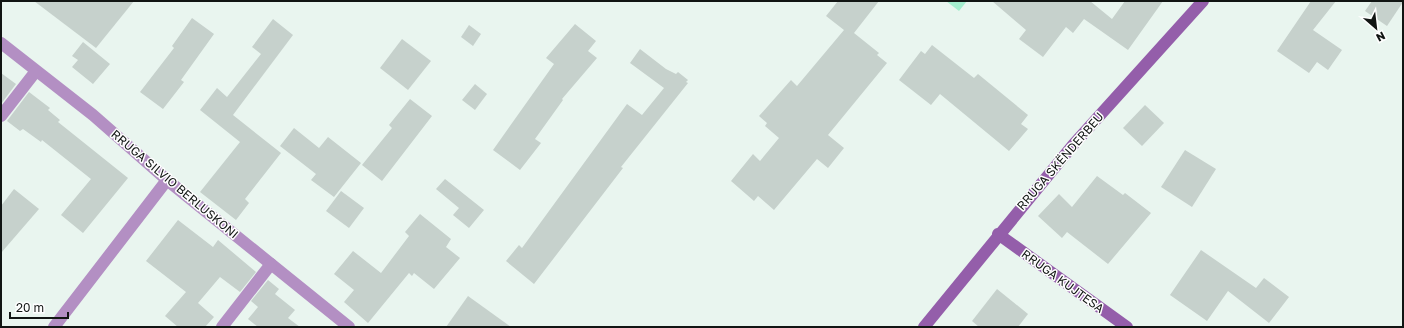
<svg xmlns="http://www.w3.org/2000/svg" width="1404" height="328" font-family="'Golos Text',sans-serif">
	<rect width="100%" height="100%" fill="#e9f5ef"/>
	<path fill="#a4edce" d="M946,1H967L959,11Z"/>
	<g fill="#c6d1cc">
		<path d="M34,1H134L96,48Z"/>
		<path d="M838,1H879L854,33L879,53L877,55L887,63L828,135L844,148L828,168L817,159L774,210L758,196L754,201L731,181L753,154L760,161L779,138L765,126L767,123L759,116L791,80L797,86L844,30L826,16Z"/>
		<path d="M992,1H1090L1112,19L1125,1H1163L1128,50L1084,19L1073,33L1066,27L1043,57L1019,39L1026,30Z"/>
		<path d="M1311,1H1336L1313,30L1342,50L1328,70L1317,62L1309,73L1277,51Z"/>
		<path d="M1372,1H1403V2L1387,26L1365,11Z"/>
		<path d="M192,18L214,34L181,80L184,82L163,109L140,92L174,48L172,46Z"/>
		<path d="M273,19L293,35L233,115L281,153L245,199L249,203L236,220L200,192L240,142L200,110L217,88L227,97L261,54L252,47Z"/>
		<path d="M575,24L596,41L588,51L597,58L562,99L563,100L535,139L541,143L520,170L493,150L554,64L546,58Z"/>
		<path d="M469,25L481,34L473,46L461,37Z"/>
		<path d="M402,39L431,61L408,90L380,68Z"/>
		<path d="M83,42L110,64L93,84L72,67L78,60L72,56Z"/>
		<path d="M932,45L974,78L978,74L1028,115L1021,124L1028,129L1009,151L940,94L931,105L899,80L921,51L925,54Z"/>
		<path d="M640,49L666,69L676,74L678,72L688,80L686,82L688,83L621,167L623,168L534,284L506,261L519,245L522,248L627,104L642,115L664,88L630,63Z"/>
		<path d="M1,73L16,84L1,104Z"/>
		<path d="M475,84L487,94L475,110L462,100Z"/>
		<path d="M29,92L50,108L48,110L60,120L58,122L128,178L83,233L61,215L91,179L42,140L41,142L23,129L20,131L7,121Z"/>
		<path d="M410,99L432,116L382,181L362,165L392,128L389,125Z"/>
		<path d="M1145,105L1164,123L1142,146L1123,128Z"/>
		<path d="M294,128L319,148L328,137L361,163L334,197L311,180L316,174L280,146Z"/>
		<path d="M1185,150L1216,169L1192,207L1161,187Z"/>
		<path d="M1097,176L1123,195L1125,193L1151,213L1108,264L1067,232L1062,238L1038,216L1059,194L1072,207Z"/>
		<path d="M445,179L484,210L469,228L453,215L459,208L436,189Z"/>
		<path d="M14,189L39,209L1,253V206Z"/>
		<path d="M341,191L364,208L349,228L326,211Z"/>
		<path d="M420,214L451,239L446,247L460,258L434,289L414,273L412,276L409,273L368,323L344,302L354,290L334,274L353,251L381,273L409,236L405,232Z"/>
		<path d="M178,220L213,247L218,240L256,272L240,292L220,277L198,303L214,317L205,327H178L165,316L186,292L146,261Z"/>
		<path d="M1201,250L1256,288L1264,278L1289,297L1269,323L1228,291L1207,321L1170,295Z"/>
		<path d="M268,280L279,289L275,294L295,310L288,318L300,327H258L248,319L258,307L251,301Z"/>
		<path d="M997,289L1028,314L1018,327H979L972,321Z"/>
		<path d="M468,296L511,327H446Z"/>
	</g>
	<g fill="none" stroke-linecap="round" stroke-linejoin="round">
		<g stroke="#b38fc3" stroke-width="12">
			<path d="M1,43L93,115L167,180L349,327"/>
			<path d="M1,116L36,71"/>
			<path d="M54,327L167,180"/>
			<path d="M222,327L271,264"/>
		</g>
		<g stroke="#945eaa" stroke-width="12">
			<path d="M998,234L1127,327"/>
			<path d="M924,327L1073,145L1203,1"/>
		</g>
	</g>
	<g text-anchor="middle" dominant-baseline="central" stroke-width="3" stroke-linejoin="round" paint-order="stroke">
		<g font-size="12" fill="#111513" stroke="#fefefe">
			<text transform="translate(1060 161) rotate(-49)">RRUGA SKËNDERBEU</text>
			<text transform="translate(175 184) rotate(40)">RRUGA SILVIO BERLUSKONI</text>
			<text transform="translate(1063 281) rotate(36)">RRUGA KUJTESA</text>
		</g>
	</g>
	<rect width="1404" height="328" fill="none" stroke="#111513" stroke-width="4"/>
	<g transform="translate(1376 28) rotate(152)" stroke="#fefefe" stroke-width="3" paint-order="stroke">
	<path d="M0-3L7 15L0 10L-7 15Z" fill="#111513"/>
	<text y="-6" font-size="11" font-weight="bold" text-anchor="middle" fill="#111513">N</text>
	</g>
	<path d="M10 312v6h58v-6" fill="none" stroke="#111513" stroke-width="2"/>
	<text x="16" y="312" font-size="12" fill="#111513" stroke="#fefefe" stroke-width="3" paint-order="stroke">20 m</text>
</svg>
